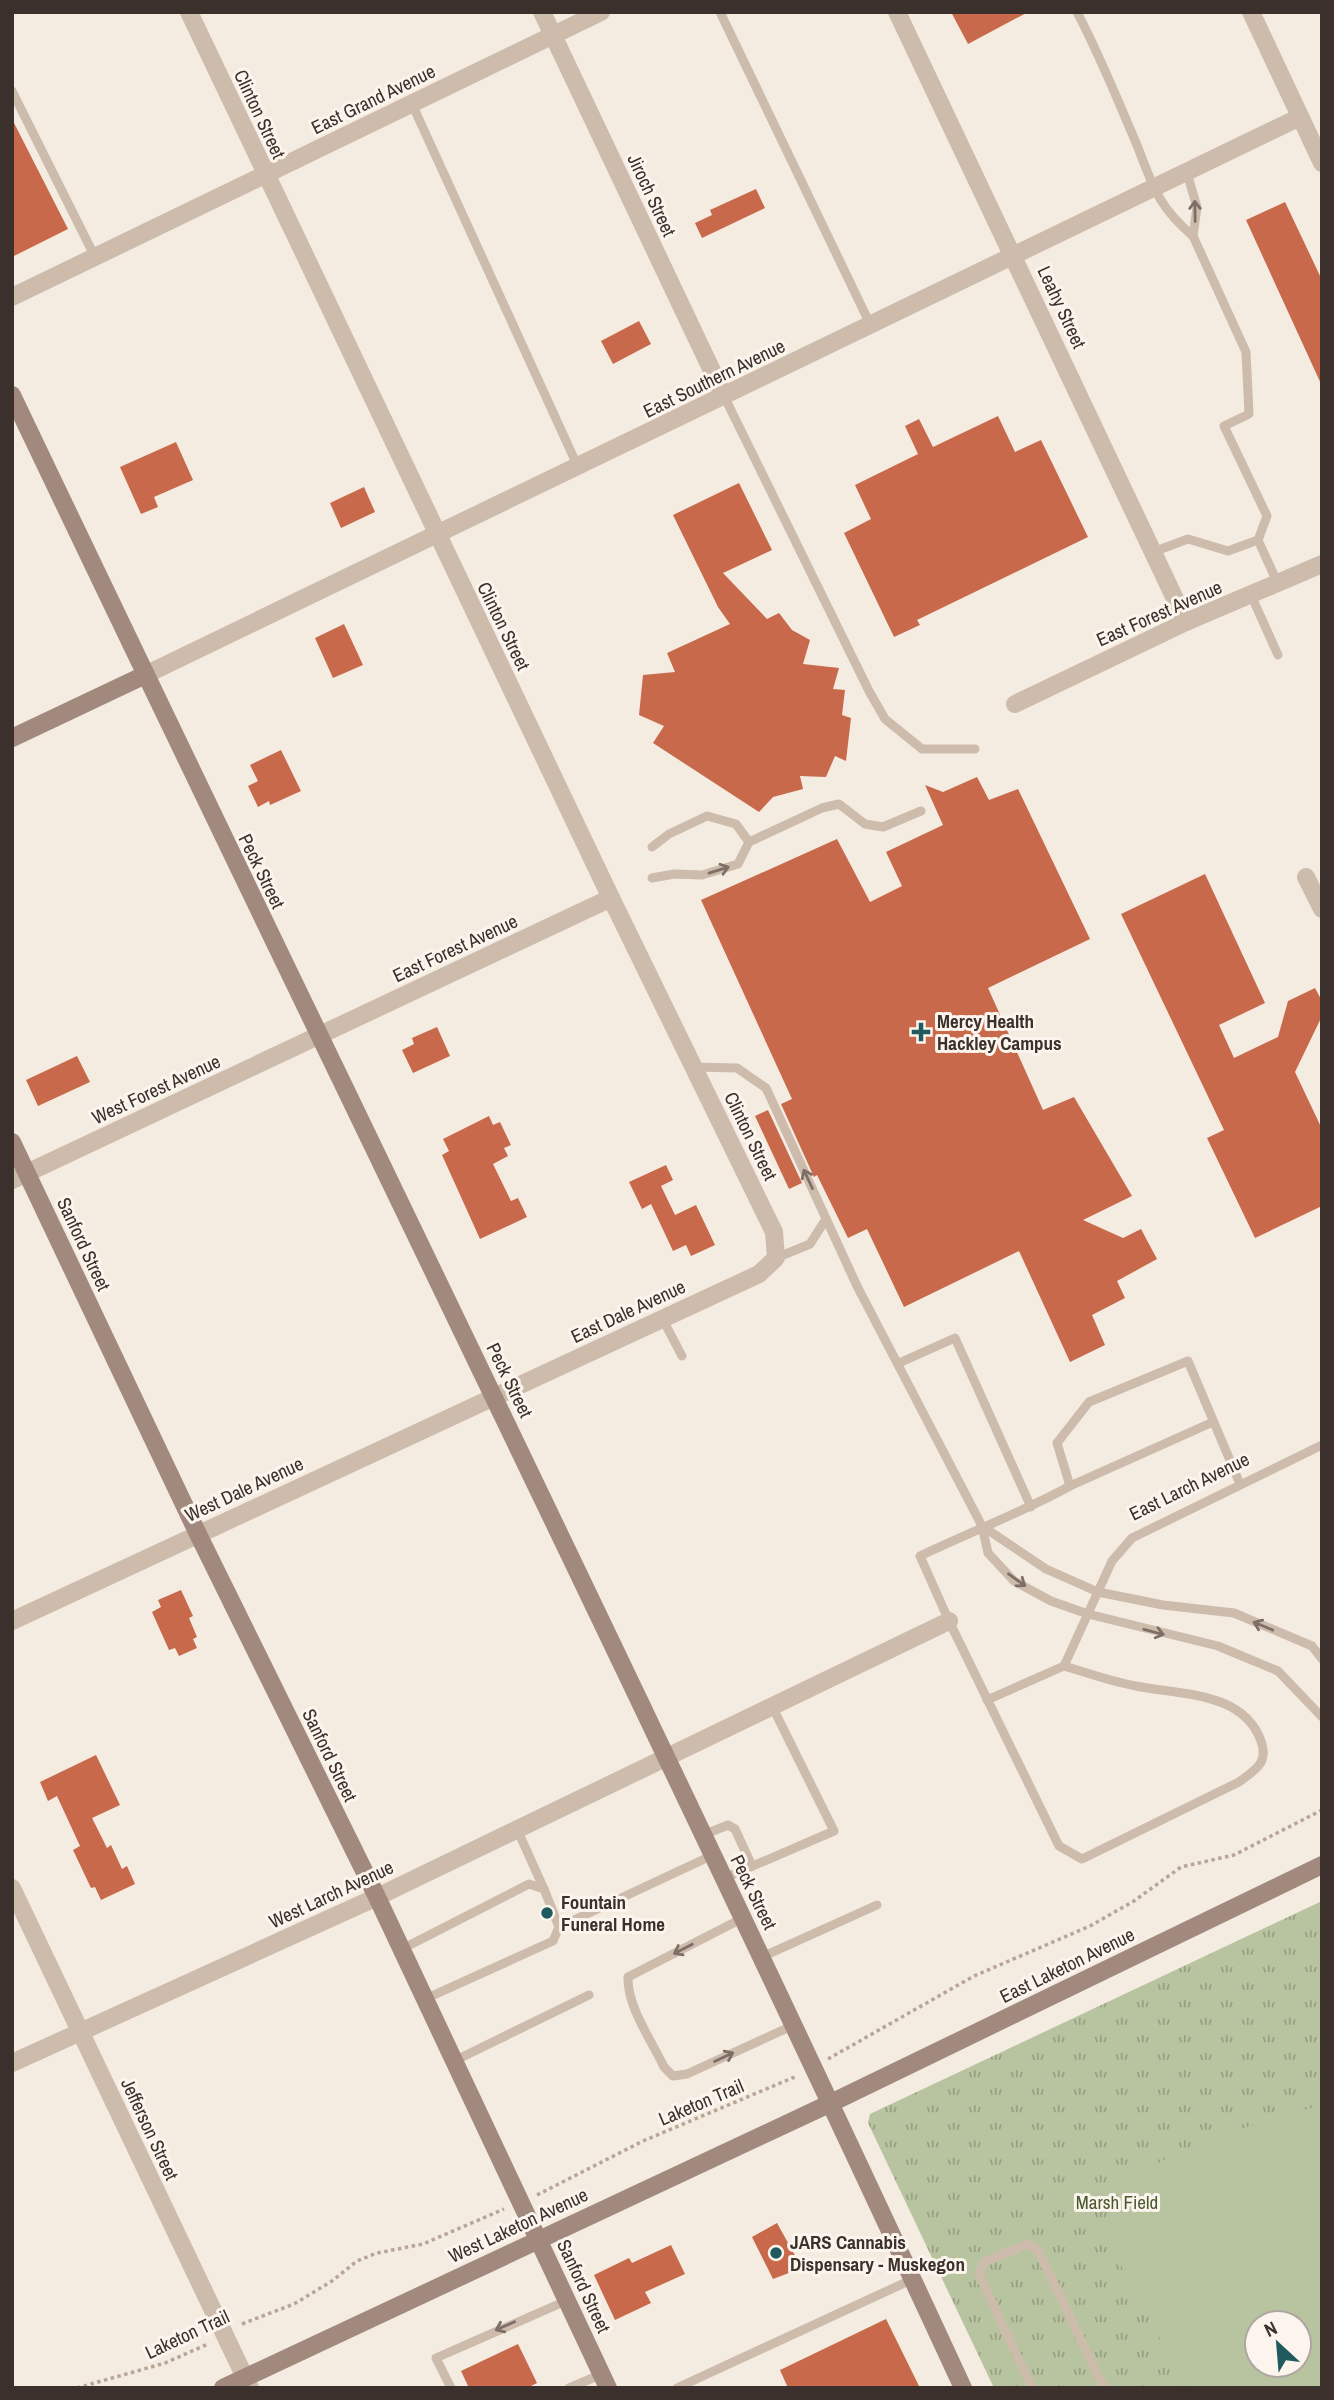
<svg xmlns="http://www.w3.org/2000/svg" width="1334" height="2400" font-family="'Archivo Narrow',sans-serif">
	<defs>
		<pattern id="park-tufts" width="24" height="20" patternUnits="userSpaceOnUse" patternTransform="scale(1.75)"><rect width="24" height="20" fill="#b8c4a0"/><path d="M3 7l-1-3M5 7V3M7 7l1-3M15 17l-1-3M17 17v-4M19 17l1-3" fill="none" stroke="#97a083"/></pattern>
	</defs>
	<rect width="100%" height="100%" fill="#f4ebe1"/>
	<path fill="url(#park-tufts)" fill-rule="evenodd" d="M1322,1901V2388H994L868,2123L870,2114ZM1257,2323H1299V2365H1257Z"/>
	<path fill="#b8c4a0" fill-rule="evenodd" d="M1322,2105V2388H1186L1117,2258C1113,2242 1108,2221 1114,2205C1131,2154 1274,2119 1322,2105ZM1257,2323H1299V2365H1257Z"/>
	<g fill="#c8694b">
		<path d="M951,12H1028L968,44Z"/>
		<path d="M12,119L68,229L12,257Z"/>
		<path d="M756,189L765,208L702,238L695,223L712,215L710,210Z"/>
		<path d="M1285,202L1322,280V386L1246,220Z"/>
		<path d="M639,321L651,344L613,364L601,341Z"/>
		<path d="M998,416L1015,452L1041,440L1088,537L917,620L920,625L894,637L844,533L871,519L855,485L918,454L905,426L919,419L933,447Z"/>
		<path d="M176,442L193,480L154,497L158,507L141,514L120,467Z"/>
		<path d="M739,483L772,550L723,573L767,619L779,613L792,630L810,640L803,664L839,668L833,689L845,690L842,715L851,718L846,761L835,756L826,777L800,776L803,789L773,797L759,812L653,743L664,726L639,715L643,675L675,672L667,653L730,624L718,607L673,515Z"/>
		<path d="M364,487L375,512L341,528L330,503Z"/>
		<path d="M344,624L363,665L333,678L315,638Z"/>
		<path d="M281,750L301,791L270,805L269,801L258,807L248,786L258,781L250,765Z"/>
		<path d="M977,777L989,800L1018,789L1090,939L988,988L1043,1110L1074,1097L1132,1196L1083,1220L1123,1238L1141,1229L1157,1259L1117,1281L1125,1298L1092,1315L1105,1345L1070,1362L1019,1251L904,1307L867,1229L848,1238L817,1175L814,1177L781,1104L792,1099L701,900L837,839L870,902L902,886L886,852L943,825L925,785L943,792Z"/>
		<path d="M1205,874L1265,1003L1219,1025L1234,1058L1278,1037L1288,1001L1315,988L1322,1001V1016L1295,1072L1322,1129V1206L1255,1238L1207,1138L1224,1130L1121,914Z"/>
		<path d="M437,1027L450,1056L413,1073L402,1050L414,1044L412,1038Z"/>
		<path d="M77,1056L90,1082L38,1106L26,1080Z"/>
		<path d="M768,1110L802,1183L789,1189L755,1116Z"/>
		<path d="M489,1116L493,1125L500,1122L511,1145L504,1148L508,1156L493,1164L511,1201L518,1198L527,1217L480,1239L442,1155L449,1151L443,1139Z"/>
		<path d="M666,1165L673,1180L661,1186L675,1215L696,1205L715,1245L691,1256L686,1245L673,1251L651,1204L642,1209L629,1182Z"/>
		<path d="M181,1590L193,1616L189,1618L197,1637L193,1639L197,1648L179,1656L175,1648L169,1650L152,1612L161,1607L158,1600Z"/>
		<path d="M96,1755L120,1805L92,1818L107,1848L111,1845L122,1869L127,1866L135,1884L101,1900L95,1887L91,1888L73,1850L80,1846L57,1796L48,1801L40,1782Z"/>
		<path d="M777,2223L802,2268L773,2279L752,2237Z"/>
		<path d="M671,2245L685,2274L645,2292L651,2303L615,2320L594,2275L629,2258L632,2263Z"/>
		<path d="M886,2319L920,2388H788L780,2370Z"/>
		<path d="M518,2344L537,2383L527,2388H469L461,2371Z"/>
	</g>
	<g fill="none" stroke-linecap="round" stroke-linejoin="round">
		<g stroke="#b9a596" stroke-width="3.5" stroke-dasharray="3.5 3.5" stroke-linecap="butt">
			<path d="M828,2059L974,1976L1090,1926L1134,1901L1181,1867L1234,1855L1322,1810"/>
			<path d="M537,2195L643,2141L797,2076"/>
			<path d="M242,2324L294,2304L332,2281L357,2261L377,2253L423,2244L504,2209"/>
			<path d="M77,2388L165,2363L208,2344"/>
		</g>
		<g stroke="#cdbbac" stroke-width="9">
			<path d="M720,12L871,326"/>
			<path d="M1077,12C1097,50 1114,91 1131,131C1151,176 1152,202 1193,236L1197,207L1187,173"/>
			<path d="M12,91L95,257"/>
			<path d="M412,104L578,467"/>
			<path d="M1193,236L1246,352L1249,414L1224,426L1267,516L1258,540L1278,584"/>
			<path d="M724,396L869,691L885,719L922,749H975"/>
			<path d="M1153,552L1188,539L1228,551L1258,540"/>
			<path d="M1251,595L1278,655"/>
			<path d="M749,842L822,808L839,804L865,824L883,827L921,811"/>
			<path d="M652,878L674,874L702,875L738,864L749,842L736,824L707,816L669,834L652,847"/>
			<path d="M694,1067L737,1068L766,1088L857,1286L982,1526L988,1553L1014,1581L1051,1601L1088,1614L1218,1646L1278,1671L1322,1717"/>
			<path d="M776,1258L810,1244L826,1219"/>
			<path d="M662,1318L682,1356"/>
			<path d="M899,1363L955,1338L1031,1507"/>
			<path d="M1070,1486L1213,1422"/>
			<path d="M982,1526L1046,1569L1098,1592L1163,1605L1234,1613L1312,1646L1322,1659"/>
			<path d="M1064,1666C1088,1673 1112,1682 1136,1686C1180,1695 1243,1691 1261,1741C1269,1763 1255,1770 1239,1782L1082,1859L1059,1846L949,1621L920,1556C970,1532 1021,1513 1070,1486L1057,1443L1089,1402L1188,1361L1240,1484"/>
			<path d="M987,1700L1064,1666L1112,1561L1132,1538L1322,1445"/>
			<path d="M517,1829L544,1889"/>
			<path d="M703,1835L728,1825L735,1829L752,1866"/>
			<path d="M725,1878L834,1831L772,1706"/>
			<path d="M743,1918L628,1977C627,2007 652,2041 664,2067L673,2076L687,2074L794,2025"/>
			<path d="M559,1927L713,1855"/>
			<path d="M402,1949L529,1884L544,1889L559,1927L553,1941L425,1999"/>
			<path d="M762,1957L877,1905"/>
			<path d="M454,2061L589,1995"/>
			<path d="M451,2388L436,2358L568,2300"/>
			<path d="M569,2388L602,2374"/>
			<path d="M677,2388L913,2279"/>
			<path d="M1032,2388L979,2274L984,2262L1028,2244L1038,2250L1104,2388"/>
		</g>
		<g stroke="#cdbbac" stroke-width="18">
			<path d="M542,12L724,396"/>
			<path d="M897,12L1186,622"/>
			<path d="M1251,12L1322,163"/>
			<path d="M12,297L601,12"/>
			<path d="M145,675L1300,117"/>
			<path d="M1015,704L1186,622L1322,564"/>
			<path d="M1306,877L1322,909"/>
			<path d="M12,1180L611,898"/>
			<path d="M12,1621L759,1274L776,1258L774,1232L611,898L189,12"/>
			<path d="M12,1888L250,2388"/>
			<path d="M12,2063L377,1897L949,1621"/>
		</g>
		<g stroke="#a18a7d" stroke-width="18">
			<path d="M12,395C329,1060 654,1720 963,2388"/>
			<path d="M12,738L145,675"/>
			<path d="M12,1142L198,1534L377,1897L608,2388"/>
			<path d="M223,2388L831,2103L1322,1865"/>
		</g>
	</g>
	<defs><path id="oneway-shaft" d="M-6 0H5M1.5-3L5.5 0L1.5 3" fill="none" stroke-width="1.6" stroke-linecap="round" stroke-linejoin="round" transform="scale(1.75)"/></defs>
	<g stroke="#7d6f65">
		<use href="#oneway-shaft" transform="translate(1195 211) rotate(-91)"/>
		<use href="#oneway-shaft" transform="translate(719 870) rotate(-17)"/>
		<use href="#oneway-shaft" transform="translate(808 1179) rotate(-115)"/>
		<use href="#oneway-shaft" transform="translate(1017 1580) rotate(36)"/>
		<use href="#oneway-shaft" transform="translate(1263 1626) rotate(-157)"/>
		<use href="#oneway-shaft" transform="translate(1154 1632) rotate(15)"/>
		<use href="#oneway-shaft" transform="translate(683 1949) rotate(153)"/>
		<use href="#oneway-shaft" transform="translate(724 2057) rotate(-25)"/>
		<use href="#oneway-shaft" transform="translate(505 2326) rotate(156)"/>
	</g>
	<g fill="#1f5a5e" stroke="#fbf5ee" stroke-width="2.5">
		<path d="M917.5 1021.5h7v7h7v7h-7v7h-7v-7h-7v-7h7z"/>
		<circle cx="547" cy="1913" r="7"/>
		<circle cx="776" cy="2253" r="7"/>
	</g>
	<g text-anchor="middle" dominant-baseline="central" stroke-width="6" stroke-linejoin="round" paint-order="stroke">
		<g font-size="19" fill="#3b302b" stroke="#fbf5ee">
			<text transform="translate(373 99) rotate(-26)">East Grand Avenue</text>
			<text transform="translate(260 114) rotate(65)">Clinton Street</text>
			<text transform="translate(652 195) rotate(65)">Jiroch Street</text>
			<text transform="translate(1062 307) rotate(65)">Leahy Street</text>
			<text transform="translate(714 378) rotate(-26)">East Southern Avenue</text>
			<text transform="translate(1159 613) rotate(-24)">East Forest Avenue</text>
			<text transform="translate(504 626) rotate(64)">Clinton Street</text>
			<text transform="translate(262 871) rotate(64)">Peck Street</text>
			<text transform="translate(455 948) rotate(-25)">East Forest Avenue</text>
			<text transform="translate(156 1089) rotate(-25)">West Forest Avenue</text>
			<text transform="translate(751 1136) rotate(64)">Clinton Street</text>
			<text transform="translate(84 1244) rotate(65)">Sanford Street</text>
			<text transform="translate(628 1311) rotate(-25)">East Dale Avenue</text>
			<text transform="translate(510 1380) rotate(64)">Peck Street</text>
			<text transform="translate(1189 1486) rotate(-26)">East Larch Avenue</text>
			<text transform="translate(244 1489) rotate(-25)">West Dale Avenue</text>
			<text transform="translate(330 1755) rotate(64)">Sanford Street</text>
			<text transform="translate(754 1892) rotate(64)">Peck Street</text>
			<text transform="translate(331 1894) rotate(-25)">West Larch Avenue</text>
			<text transform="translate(1067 1965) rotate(-26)">East Laketon Avenue</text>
			<text transform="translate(701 2102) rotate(-23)">Laketon Trail</text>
			<text transform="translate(150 2129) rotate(65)">Jefferson Street</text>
			<text transform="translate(518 2225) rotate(-25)">West Laketon Avenue</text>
			<text transform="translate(584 2286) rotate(65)">Sanford Street</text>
			<text transform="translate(187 2334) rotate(-25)">Laketon Trail</text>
		</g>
		<g font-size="19" font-weight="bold" fill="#3b302b" stroke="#fbf5ee" text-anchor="start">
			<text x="937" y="1021">Mercy Health<tspan x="937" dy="22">Hackley Campus</tspan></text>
			<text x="561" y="1902">Fountain<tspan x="561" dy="22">Funeral Home</tspan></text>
			<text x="790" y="2242">JARS Cannabis<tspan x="790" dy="22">Dispensary - Muskegon</tspan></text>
		</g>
		<g font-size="19" fill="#4a5a2e" stroke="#fbf5ee">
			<text x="1117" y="2202">Marsh Field</text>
		</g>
	</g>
	<rect width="1334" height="2400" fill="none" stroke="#3b302b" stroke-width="28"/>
	<g transform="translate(1278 2344) rotate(334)"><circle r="33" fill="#fbf5ee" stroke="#aea6a0" stroke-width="2"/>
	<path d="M0-5L12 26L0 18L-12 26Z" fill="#1f5a5e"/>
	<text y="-10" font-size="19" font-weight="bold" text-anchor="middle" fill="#3b302b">N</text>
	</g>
</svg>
